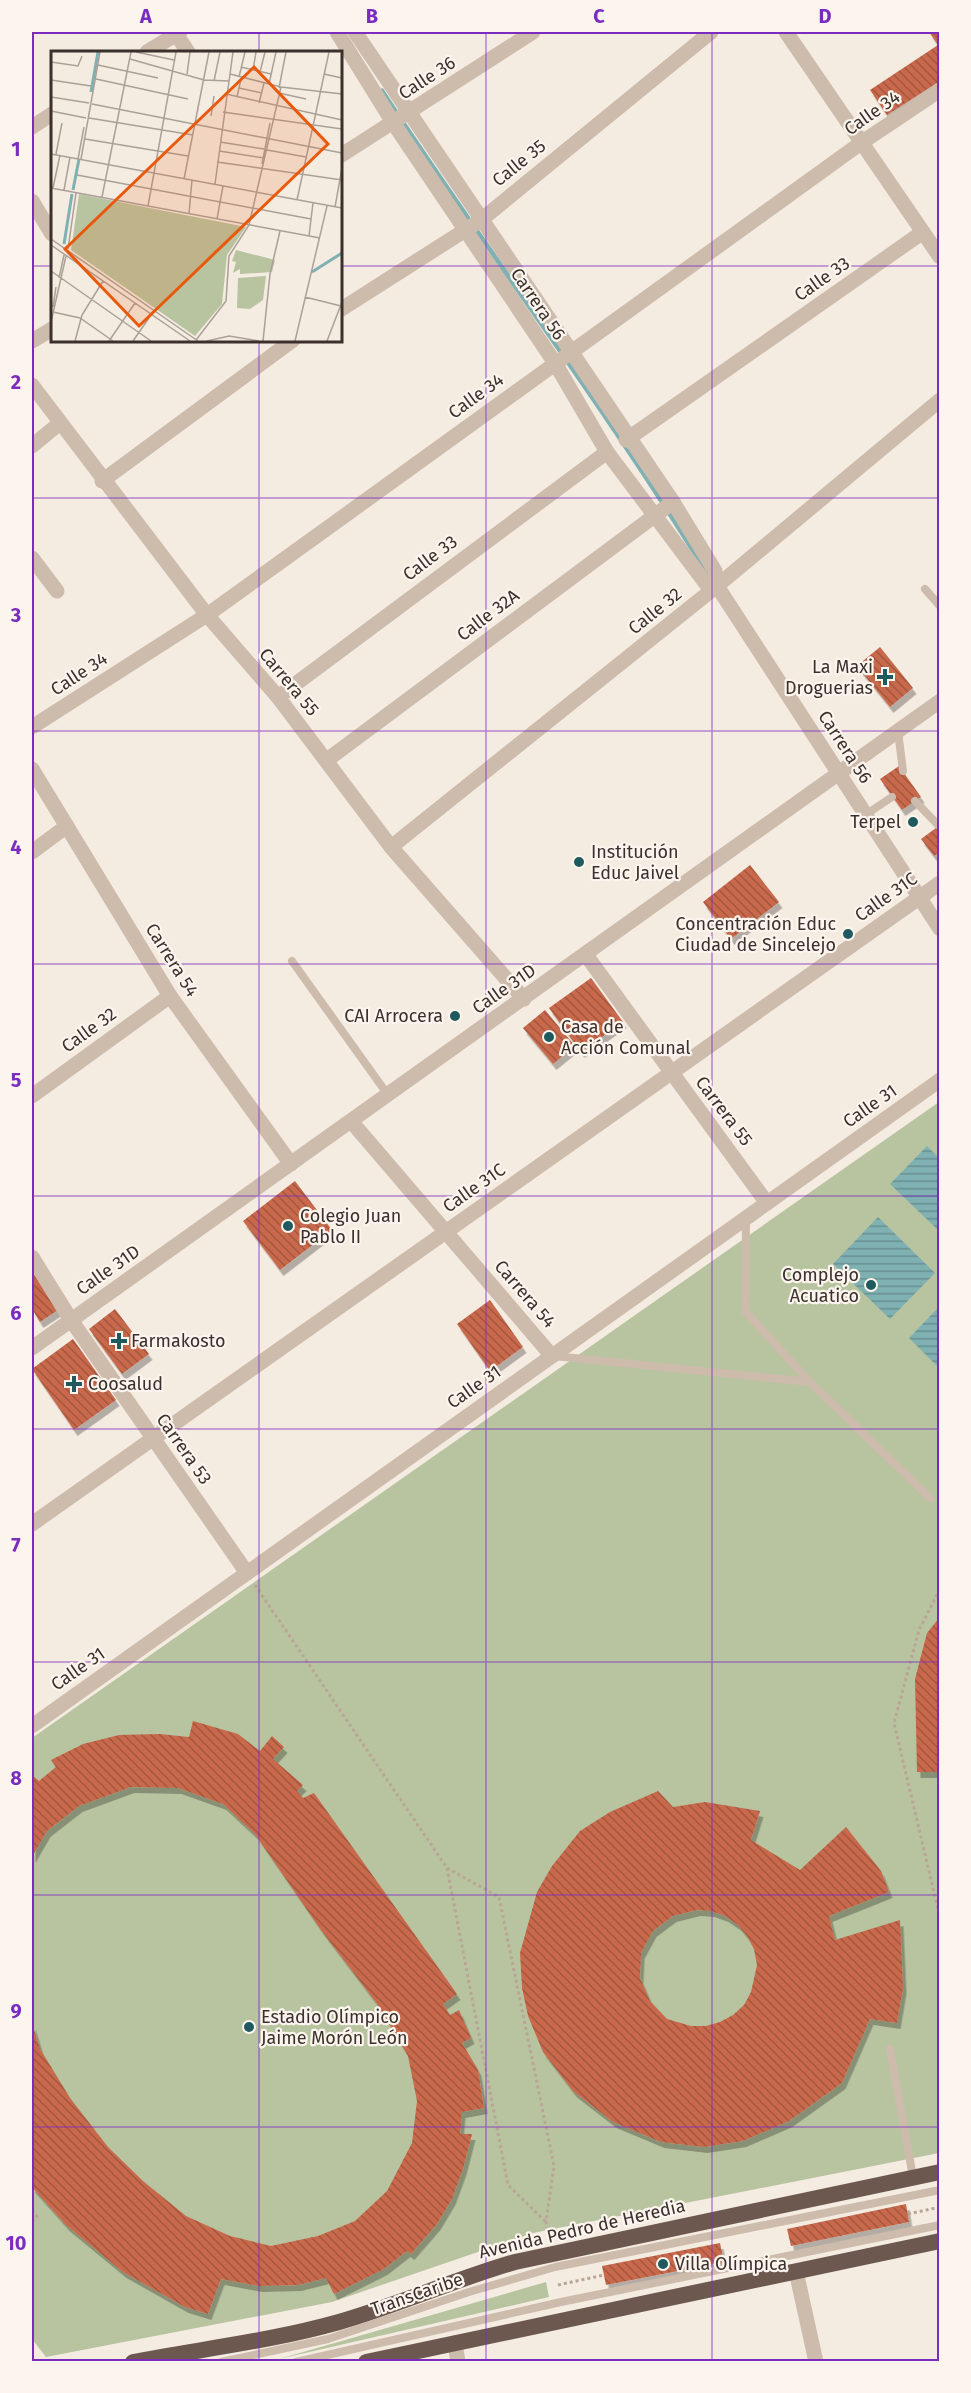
<svg xmlns="http://www.w3.org/2000/svg" width="971" height="2393" font-family="'Fira Sans',sans-serif">
	<defs>
		<pattern id="water-rules" width="6" height="5" patternUnits="userSpaceOnUse" patternTransform="scale(1.5)"><rect width="6" height="5" fill="#7fb0b2"/><path d="M0 2.5h6" fill="none" stroke="#699091"/></pattern>
		<pattern id="building-back-hatch" width="6" height="6" patternUnits="userSpaceOnUse" patternTransform="scale(1.5)"><rect width="6" height="6" fill="#c8694b"/><path d="M-1 5l2 2M0 0l6 6M5-1l2 2" fill="none" stroke="#a4573f"/></pattern>
		<filter id="shadow"><feDropShadow dx="3.5" dy="6" stdDeviation="0" flood-color="#0004"/></filter>
	</defs>
	<rect width="100%" height="100%" fill="#f4ebe1"/>
	<g fill="#b8c4a0">
		<path d="M939,1102V2153L533,2233L332,2302L46,2357L32,2339V1738Z"/>
		<path d="M546,2282L549,2297L279,2359Z"/>
	</g>
	<g fill="url(#water-rules)">
		<path d="M927,1146L939,1158L938,1230L890,1184Z"/>
		<path d="M878,1217L935,1273L890,1319L833,1264Z"/>
		<path d="M939,1307V1368L909,1338Z"/>
	</g>
	<g fill="none" stroke-linecap="round" stroke-linejoin="round">
		<path stroke="#7fb0b2" stroke-width="5" d="M382,91C488,253 606,408 707,573"/>
	</g>
	<g fill="url(#building-back-hatch)" fill-rule="evenodd" filter="url(#shadow)">
		<path d="M929,32H940V81L887,115L870,90L938,45Z"/>
		<path d="M880,647L913,688L890,707L857,666Z"/>
		<path d="M899,766L921,797L902,810L880,779Z"/>
		<path d="M940,825V852L934,856L921,839Z"/>
		<path d="M750,865L779,902L731,939L703,902Z"/>
		<path d="M591,978L623,1022L581,1052L549,1008Z"/>
		<path d="M545,1010L575,1046L553,1064L523,1028Z"/>
		<path d="M295,1181L332,1230L280,1270L243,1221Z"/>
		<path d="M32,1271L58,1310L40,1322L32,1309Z"/>
		<path d="M490,1300L523,1347L490,1371L457,1324Z"/>
		<path d="M115,1309L149,1354L122,1374L89,1329Z"/>
		<path d="M73,1339L116,1400L74,1430L32,1369Z"/>
		<path d="M940,1617V1772H917L915,1679L927,1633Z"/>
		<path d="M193,1721L238,1734L260,1751L272,1736L284,1747L273,1759L303,1785L297,1791L303,1798L314,1793L457,1994L443,2004L450,2015L459,2010L471,2038L462,2043L478,2070L484,2108L462,2112L460,2134H472L463,2169L452,2199L437,2224L411,2254L407,2251L384,2269L334,2294L326,2278L298,2285L259,2286L221,2279L208,2314L185,2307L123,2272L66,2225L32,2187V2023L40,2049L70,2098L108,2147L143,2181L186,2216L230,2236L271,2246L318,2236L355,2221L387,2191L412,2143L417,2101L408,2056L378,2005L321,1930L255,1834L223,1804L178,1788L131,1787L79,1806L47,1831L32,1857V1775L39,1781L56,1767L51,1760L83,1744L119,1735L160,1734L189,1737Z"/>
		<path d="M658,1791L673,1807L705,1802L760,1811L751,1840L800,1870L846,1827L881,1871L889,1892L829,1916L835,1940L900,1920L903,1988L897,2023L870,2019L842,2083L789,2121L743,2141L704,2147L661,2142L613,2122L573,2091L543,2052L528,2016L522,1988L520,1953L537,1892L552,1866L580,1831L610,1812ZM697,1910L711,1911L725,1916L738,1925L747,1936L754,1949L757,1965L751,1992L744,2005L733,2015L720,2022L706,2026H691L667,2019L650,2001L640,1978L641,1953L653,1931L673,1916Z"/>
		<path d="M906,2204L909,2222L791,2246L787,2229Z"/>
		<path d="M720,2243L724,2262L606,2285L602,2266Z"/>
	</g>
	<g fill="none" stroke-linecap="round" stroke-linejoin="round">
		<g stroke="#b9a596" stroke-width="3" stroke-dasharray="3 3" stroke-linecap="butt">
			<path d="M255,1585L447,1868L508,2185L546,2222"/>
			<path d="M940,1589L919,1630L894,1723L940,1918"/>
			<path d="M447,1868L499,1897L554,2166L546,2222L549,2238"/>
			<path d="M32,2210L37,2217L32,2221"/>
			<path d="M908,2214L940,2207"/>
			<path d="M558,2285L604,2275"/>
		</g>
		<g stroke="#cdbbac" stroke-width="8">
			<path d="M925,589L940,606"/>
			<path d="M898,731L903,771"/>
			<path d="M915,801L939,826"/>
			<path d="M865,815L892,797"/>
			<path d="M292,961L388,1095"/>
			<path d="M746,1218L745,1311L810,1382"/>
			<path d="M554,1356L810,1382L930,1498"/>
			<path d="M890,2049L913,2177"/>
			<path d="M221,2362L328,2339L469,2292L555,2267L940,2190"/>
			<path d="M296,2362L561,2302L940,2225"/>
		</g>
		<g stroke="#cdbbac" stroke-width="15">
			<path d="M337,32L394,124L555,363L607,452L707,585L717,586"/>
			<path d="M355,32L673,502L715,571L717,586L940,929"/>
			<path d="M786,32L940,257"/>
			<path d="M176,34L188,52"/>
			<path d="M147,52L180,32"/>
			<path d="M32,127L52,114"/>
			<path d="M340,156L533,32"/>
			<path d="M32,201L52,234"/>
			<path d="M340,310L481,220L711,32"/>
			<path d="M32,341L52,329"/>
			<path d="M32,385L207,615L278,697L391,847L524,999"/>
			<path d="M626,440L923,232"/>
			<path d="M32,446L60,423"/>
			<path d="M102,481L293,340"/>
			<path d="M32,558L57,591"/>
			<path d="M278,697L607,452"/>
			<path d="M32,727L207,615L861,143L940,90"/>
			<path d="M327,760L673,502"/>
			<path d="M32,769L170,996L291,1164"/>
			<path d="M391,847L717,586L940,400"/>
			<path d="M32,852L67,826"/>
			<path d="M586,955L767,1203"/>
			<path d="M32,1096L170,996"/>
			<path d="M351,1121L552,1356"/>
			<path d="M32,1257L71,1320L247,1573"/>
			<path d="M32,1524L940,883"/>
			<path d="M796,2271L816,2362"/>
			<path d="M455,2343L458,2362"/>
		</g>
		<g stroke="#cdbbac" stroke-width="15">
			<path d="M32,1348L940,701"/>
			<path d="M32,1726L940,1080"/>
		</g>
		<g stroke="#6c584f" stroke-width="16">
			<path d="M133,2362C201,2349 272,2341 339,2322C398,2305 456,2279 515,2262L940,2172"/>
			<path d="M366,2362L940,2241"/>
		</g>
	</g>
	<path fill="none" stroke="#7b2cbf" stroke-width="1.5" stroke-opacity="0.55" d="M259,32V52M486,32V2362M712,32V2362M32,266H52M340,266H940M259,340V2362M32,498H940M32,731H940M32,964H940M32,1196H940M32,1429H940M32,1662H940M32,1895H940M32,2127H940"/>
	<g fill="#1f5a5e" stroke="#fbf5ee" stroke-width="2">
		<path d="M882 668h6v6h6v6h-6v6h-6v-6h-6v-6h6z"/>
		<circle cx="913" cy="822" r="6"/>
		<circle cx="579" cy="862" r="6"/>
		<circle cx="848" cy="934" r="6"/>
		<circle cx="455" cy="1016" r="6"/>
		<circle cx="549" cy="1037" r="6"/>
		<circle cx="288" cy="1226" r="6"/>
		<circle cx="871" cy="1285" r="6"/>
		<path d="M116 1332h6v6h6v6h-6v6h-6v-6h-6v-6h6z"/>
		<path d="M71 1375h6v6h6v6h-6v6h-6v-6h-6v-6h6z"/>
		<circle cx="249" cy="2027" r="6"/>
		<circle cx="663" cy="2264" r="6"/>
	</g>
	<g text-anchor="middle" dominant-baseline="central" stroke-width="4.5" stroke-linejoin="round" paint-order="stroke">
		<g font-size="18" fill="#3b302b" stroke="#fbf5ee">
			<text transform="translate(427 78) rotate(-33)">Calle 36</text>
			<text transform="translate(872 113) rotate(-35)">Calle 34</text>
			<text transform="translate(519 163) rotate(-39)">Calle 35</text>
			<text transform="translate(822 279) rotate(-35)">Calle 33</text>
			<text transform="translate(538 304) rotate(56)">Carrera 56</text>
			<text transform="translate(476 396) rotate(-36)">Calle 34</text>
			<text transform="translate(430 558) rotate(-37)">Calle 33</text>
			<text transform="translate(655 611) rotate(-39)">Calle 32</text>
			<text transform="translate(488 615) rotate(-37)">Calle 32A</text>
			<text transform="translate(79 674) rotate(-33)">Calle 34</text>
			<text transform="translate(289 682) rotate(50)">Carrera 55</text>
			<text transform="translate(845 747) rotate(57)">Carrera 56</text>
			<text transform="translate(886 897) rotate(-35)">Calle 31C</text>
			<text transform="translate(172 960) rotate(58)">Carrera 54</text>
			<text transform="translate(504 989) rotate(-35)">Calle 31D</text>
			<text transform="translate(89 1030) rotate(-36)">Calle 32</text>
			<text transform="translate(870 1106) rotate(-35)">Calle 31</text>
			<text transform="translate(724 1111) rotate(53)">Carrera 55</text>
			<text transform="translate(474 1188) rotate(-35)">Calle 31C</text>
			<text transform="translate(108 1270) rotate(-35)">Calle 31D</text>
			<text transform="translate(525 1294) rotate(49)">Carrera 54</text>
			<text transform="translate(474 1387) rotate(-35)">Calle 31</text>
			<text transform="translate(184 1449) rotate(55)">Carrera 53</text>
			<text transform="translate(78 1669) rotate(-35)">Calle 31</text>
			<text transform="translate(582 2229) rotate(-13)">Avenida Pedro de Heredia</text>
			<text transform="translate(417 2294) rotate(-19)">TransCaribe</text>
		</g>
		<g font-size="18" fill="#3b302b" stroke="#fbf5ee" text-anchor="start">
			<text x="873" y="667" text-anchor="end">La Maxi<tspan x="873" dy="21">Droguerias</tspan></text>
			<text x="901" y="822" text-anchor="end">Terpel</text>
			<text x="591" y="852">Institución<tspan x="591" dy="21">Educ Jaivel</tspan></text>
			<text x="836" y="924" text-anchor="end">Concentración Educ<tspan x="836" dy="21">Ciudad de Sincelejo</tspan></text>
			<text x="443" y="1016" text-anchor="end">CAI Arrocera</text>
			<text x="561" y="1027">Casa de<tspan x="561" dy="21">Acción Comunal</tspan></text>
			<text x="300" y="1216">Colegio Juan<tspan x="300" dy="21">Pablo II</tspan></text>
			<text x="859" y="1275" text-anchor="end">Complejo<tspan x="859" dy="21">Acuatico</tspan></text>
			<text x="131" y="1341">Farmakosto</text>
			<text x="88" y="1384">Coosalud</text>
			<text x="261" y="2017">Estadio Olímpico<tspan x="261" dy="21">Jaime Morón León</tspan></text>
			<text x="675" y="2264">Villa Olímpica</text>
		</g>
	</g>
	<g transform="translate(51 51)">
		<rect width="291" height="291" fill="#f4ebe1"/>
		<path d="M28,143L195,176L176,204L171,253L144,285L20,199ZM185,199L224,209L221,221L189,223V218L182,222L185,211L181,210ZM215,225L212,249L199,258L186,257L187,227Z" fill="#b8c4a0"/>
		<path fill="none" stroke="#7fb0b2" stroke-width="3" d="M40,41L47,1M22,139L28,108M13,193L21,143M261,221L291,202"/>
		<path fill="none" stroke="#aaa098" stroke-width="1.5" d="M85,1L123,9M79,8L153,29L178,30M0,11L27,15L31,5M47,14L107,27M190,16L220,23M202,19L205,1M209,21L214,1M136,23L139,1M179,23L230,36L291,43M273,23L291,27M188,26L194,1M45,28L137,48M0,29L40,35M163,30L169,1M218,33L225,1M188,37L211,42M228,37L235,1M228,42L255,48M175,43L291,69M0,46L38,52M186,46L190,28M208,52L213,32M41,53L291,102M0,60L35,67M172,61L291,78M160,65L163,45M38,67L142,84M34,88L137,105M169,91L213,98M216,99L255,106M168,100L213,107M0,103L291,157M5,103L11,72M27,108L33,76M30,108L49,1M166,111L291,129M211,113L219,72M26,124L260,168M133,128L158,1M164,133L182,1M0,137L269,187M2,137L9,104M13,139L19,106M51,146L80,1M246,149L278,1M97,155L125,1M284,156L291,117M138,163L141,129M166,168L172,135M258,185L262,152M0,188L147,290M0,194L139,290M17,198L25,142M0,220L100,290M8,227L13,204M254,246L290,255M2,256L5,236M2,261L29,267L62,290M0,271L15,205M145,289L175,250L178,205L198,174L230,36M24,290L31,264L52,230M58,290L84,252M82,290L100,264M156,290L178,285L208,290M212,290L219,223L229,180M244,290L276,155M276,290L291,251"/>
		<path fill="#e8590c" fill-opacity="0.15" stroke="#e8590c" stroke-width="3" d="M203,16L277,93L88,275L14,198Z"/>
		<rect width="291" height="291" fill="none" stroke="#3b302b" stroke-width="3"/>
	</g>
	<rect width="971" height="2393" fill="none" stroke="#fbf5ee" stroke-width="66"/>
	<rect x="33" y="33" width="905" height="2327" fill="none" stroke="#7b2cbf" stroke-width="2"/>
	<g font-size="20" text-anchor="middle" font-weight="bold" fill="#7b2cbf">
		<text x="146" y="23">A</text>
		<text x="372" y="23">B</text>
		<text x="599" y="23">C</text>
		<text x="825" y="23">D</text>
		<text x="16" y="156">1</text>
		<text x="16" y="389">2</text>
		<text x="16" y="622">3</text>
		<text x="16" y="854">4</text>
		<text x="16" y="1087">5</text>
		<text x="16" y="1320">6</text>
		<text x="16" y="1552">7</text>
		<text x="16" y="1785">8</text>
		<text x="16" y="2018">9</text>
		<text x="16" y="2250">10</text>
	</g>
</svg>
